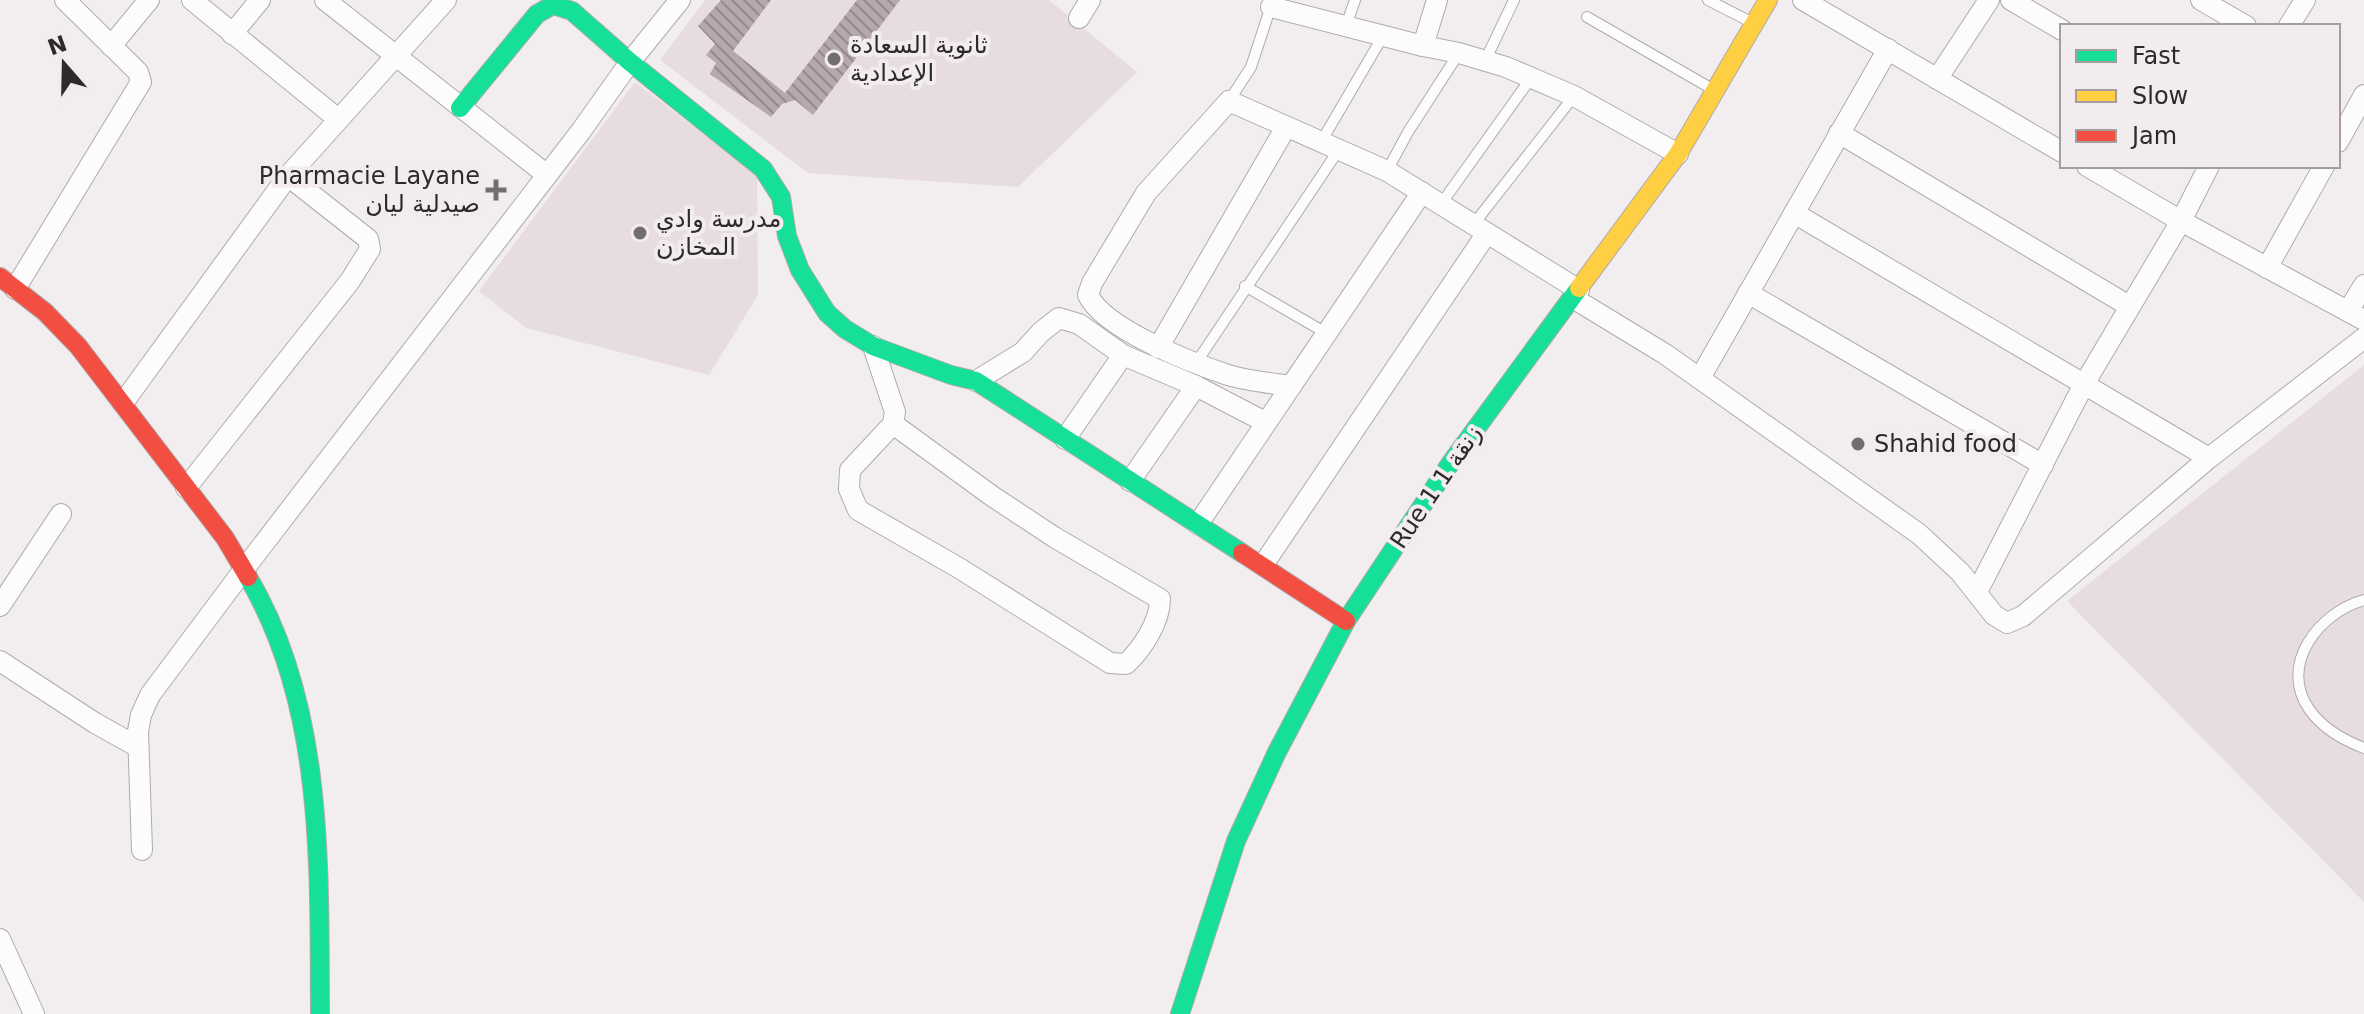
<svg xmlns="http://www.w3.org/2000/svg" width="2364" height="1014" font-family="'DejaVu Sans','Noto Naskh Arabic',sans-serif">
	<defs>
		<pattern id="building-back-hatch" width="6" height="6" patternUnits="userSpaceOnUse" patternTransform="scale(2)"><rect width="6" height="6" fill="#b6a8ae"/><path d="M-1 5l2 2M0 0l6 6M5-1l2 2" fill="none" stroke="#94898e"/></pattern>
	</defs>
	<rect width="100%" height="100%" fill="#f2edef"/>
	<g fill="#e7dde0">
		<path d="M705,0H1049L1137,72L1018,187L808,173L660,60Z"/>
		<path d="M635,82L757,175L758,295L709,375L526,328L479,291Z"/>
		<path d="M2364,365V902L2067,601Z"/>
	</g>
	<path fill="url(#building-back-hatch)" d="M721,0H771L733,51L785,93L857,0H900L813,115L795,100L782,104L771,117L710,74L716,63L706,55L715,44L698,26Z"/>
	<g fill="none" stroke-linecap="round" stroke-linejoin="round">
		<g stroke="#afabac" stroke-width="12">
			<g id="lane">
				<path d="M1708,0L1753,23"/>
				<path d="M1587,17L1714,90"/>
				<path d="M1346,26L1355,0"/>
				<path d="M1485,61L1514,0"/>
				<path d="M1229,101L1251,67L1271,6"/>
				<path d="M1321,142L1383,36"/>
				<path d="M1387,171L1408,132L1459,53"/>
				<path d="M1441,204L1531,78"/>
				<path d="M1473,225L1574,96"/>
				<path d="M1245,286L1326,333"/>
				<path d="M1196,363L1338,151"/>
				<path d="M2364,600C2320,612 2278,664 2309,709C2322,728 2343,740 2364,748"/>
			</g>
		</g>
		<g stroke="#afabac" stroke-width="22">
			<g id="street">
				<path d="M192,0L338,119"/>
				<path d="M325,0L547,175"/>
				<path d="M1803,0L2062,152"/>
				<path d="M2011,0L2062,30"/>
				<path d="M2201,0L2246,26"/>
				<path d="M1271,7L1423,46L1459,53L1506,67L1574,96L1678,154"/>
				<path d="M1079,18L1090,0"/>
				<path d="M2289,26L2305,0"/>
				<path d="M232,34L260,0"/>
				<path d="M111,46L149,0"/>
				<path d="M1423,46L1437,0"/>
				<path d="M1937,79L1989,0"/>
				<path d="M1839,133L2129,306"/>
				<path d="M2338,142L2364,95"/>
				<path d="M2087,166L2181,221L2364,320"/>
				<path d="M1794,213L2209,458"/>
				<path d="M2267,268L2324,166"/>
				<path d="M15,289L141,82L138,72L65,0"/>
				<path d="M1748,293L2043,465"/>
				<path d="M1573,298L1665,354L1919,534L1960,572L1994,615L2007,623L2023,616L2209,458L2364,338"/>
				<path d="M2348,311L2364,285"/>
				<path d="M873,346L895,412L893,424L850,470L849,489L858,510L959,568L1110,663L1126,664C1142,649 1160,622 1160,599L1054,537L992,496L893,424"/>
				<path d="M1158,348L1286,127"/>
				<path d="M1700,378L1888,49"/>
				<path d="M976,381L1023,352L1041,332L1059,318L1079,324L1123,355L1196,386L1265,422"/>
				<path d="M1291,386C1270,383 1248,381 1228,375C1192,363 1104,329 1088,295L1092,283L1146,193L1229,101L1387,171L1579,290"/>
				<path d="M123,403L288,176L446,0"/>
				<path d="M1065,439L1123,355"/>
				<path d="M1130,481L1196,386"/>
				<path d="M186,488L350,281L370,249L368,239L288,176"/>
				<path d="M1198,524L1422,192"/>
				<path d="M1263,565L1487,233"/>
				<path d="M1977,592L2083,386L2181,221L2209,166"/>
				<path d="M0,606L61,514"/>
				<path d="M0,661L95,723L138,747"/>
				<path d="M142,850L138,731L141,715L150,695L245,568L581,131L630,62L680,0"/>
				<path d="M0,939L34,1014"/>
			</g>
		</g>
		<g stroke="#afabac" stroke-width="20">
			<g id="fast">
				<path d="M460,108L537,14L553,5L572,11L630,62L763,169L781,197L787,236L800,270L827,313L845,329L873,346L951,375L976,381L1242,553"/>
				<path d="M248,577C325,707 319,868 320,1014"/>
				<path d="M1180,1014L1236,841L1277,752L1346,621L1450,464L1579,288"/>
			</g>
		</g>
		<g stroke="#afabac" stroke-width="20">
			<path id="slow" d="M1579,288L1678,154L1768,0"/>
		</g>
		<g stroke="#afabac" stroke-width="20">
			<g id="jam">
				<path d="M0,277L45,312L78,346L225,538L248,577"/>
				<path d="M1242,553L1346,621"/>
			</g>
		</g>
		<use href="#lane" stroke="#fdfcfd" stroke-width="10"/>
		<use href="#street" stroke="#fdfcfd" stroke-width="20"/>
		<use href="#fast" stroke="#16e098" stroke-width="18"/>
		<use href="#slow" stroke="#ffcf43" stroke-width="18"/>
		<use href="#jam" stroke="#f24e42" stroke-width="18"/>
	</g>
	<g fill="#726e70" stroke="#f3ecee" stroke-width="3">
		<circle cx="834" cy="59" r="8"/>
		<path d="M492 178h8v8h8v8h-8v8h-8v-8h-8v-8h8z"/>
		<circle cx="640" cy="233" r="8"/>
		<circle cx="1858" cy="444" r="8"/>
	</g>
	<g text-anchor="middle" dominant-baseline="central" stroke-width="8" stroke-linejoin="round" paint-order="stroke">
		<g font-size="24" fill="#2d2a2b" stroke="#f3ecee" text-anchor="start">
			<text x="850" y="45">ثانوية السعادة<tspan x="850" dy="28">الإعدادية</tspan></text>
			<text x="480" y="176" text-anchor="end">Pharmacie Layane<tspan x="480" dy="28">صيدلية ليان</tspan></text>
			<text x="656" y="219">مدرسة وادي<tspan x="656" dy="28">المخازن</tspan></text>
			<text x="1874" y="444">Shahid food</text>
		</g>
		<g font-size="24" fill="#2d2a2b" stroke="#f3ecee">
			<text transform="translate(1436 487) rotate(-56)">Rue 1 زنقة 1</text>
		</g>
	</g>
	<rect x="2060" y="24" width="280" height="144" fill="#f3ecee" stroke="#a49ea0" stroke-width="2"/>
	<rect x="2076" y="50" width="40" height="12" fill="#16e098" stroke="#a49ea0" stroke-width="2"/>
	<text x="2132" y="64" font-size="24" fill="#2d2a2b">Fast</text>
	<rect x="2076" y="90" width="40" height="12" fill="#ffcf43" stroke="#a49ea0" stroke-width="2"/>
	<text x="2132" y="104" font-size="24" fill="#2d2a2b">Slow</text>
	<rect x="2076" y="130" width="40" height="12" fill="#f24e42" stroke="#a49ea0" stroke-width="2"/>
	<text x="2132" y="144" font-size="24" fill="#2d2a2b">Jam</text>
	<g transform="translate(64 64) rotate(340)" stroke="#f3ecee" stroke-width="6" paint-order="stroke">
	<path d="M0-6L14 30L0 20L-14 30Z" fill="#2d2a2b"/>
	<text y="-12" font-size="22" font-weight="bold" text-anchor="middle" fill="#2d2a2b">N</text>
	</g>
</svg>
